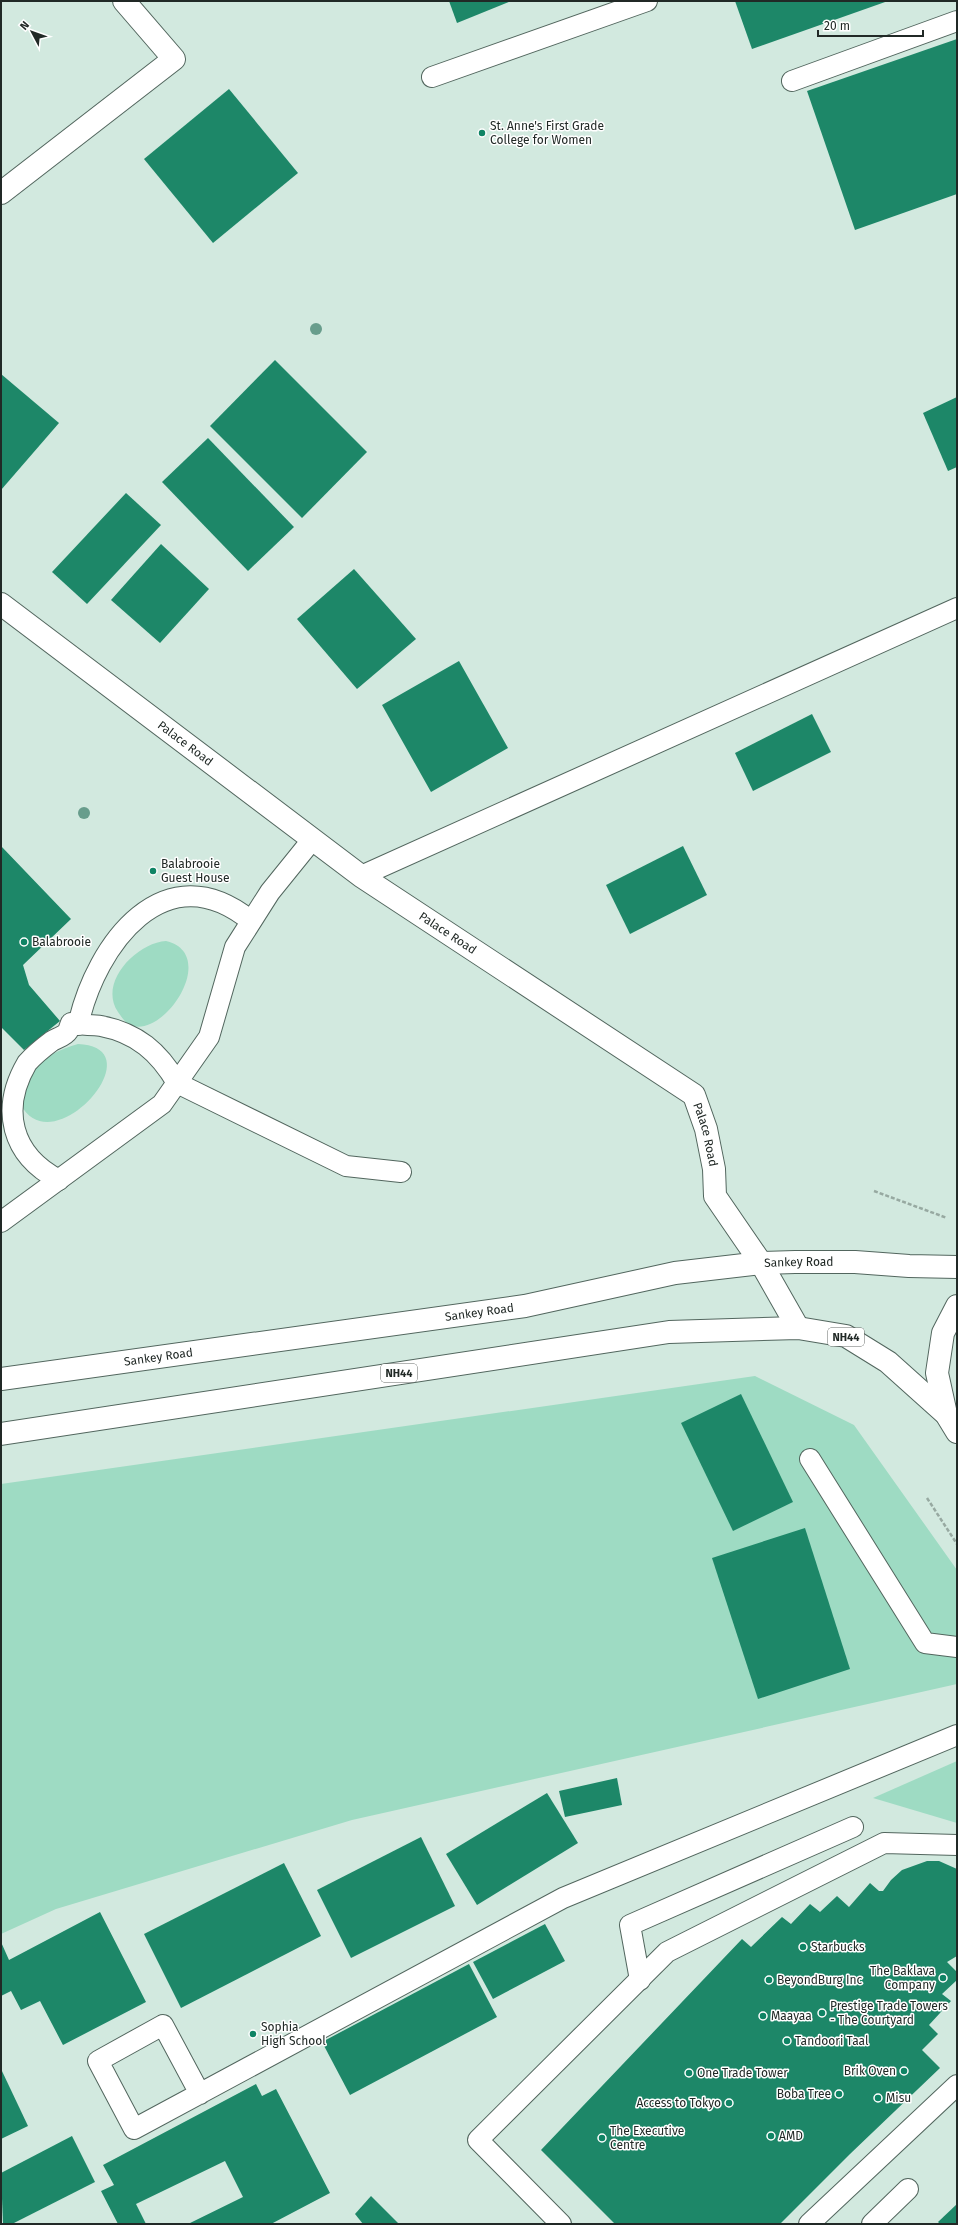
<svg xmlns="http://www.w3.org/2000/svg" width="958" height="2225" font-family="'Fira Sans',sans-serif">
	<rect width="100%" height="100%" fill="#d2e9df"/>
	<g fill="#9edbc3">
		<path d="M166,941C221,954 162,1043 128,1024C124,1021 121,1016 118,1012C98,983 136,943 166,941Z"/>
		<path d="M78,1044C157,1047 53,1165 21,1105C24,1096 26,1084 30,1075C39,1058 61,1049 78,1044Z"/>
		<path d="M755,1376L854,1425L957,1570V1684L352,1820L56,1909L1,1934V1484Z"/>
		<path d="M957,1761V1823L873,1798Z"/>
	</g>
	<g fill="#1d8768">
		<path d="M449,1H511L457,23Z"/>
		<path d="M735,1H888L752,49Z"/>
		<path d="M957,39V194L855,230L807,91Z"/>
		<path d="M229,89L298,173L213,243L144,159Z"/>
		<path d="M275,360L367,452L302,518L210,426Z"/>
		<path d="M1,374L59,423L1,490Z"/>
		<path d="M957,397V467L948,471L923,413Z"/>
		<path d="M208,438L294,527L248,571L162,482Z"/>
		<path d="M126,493L161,525L87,604L52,572Z"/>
		<path d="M161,544L209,589L160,643L111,600Z"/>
		<path d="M354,569L416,639L357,689L297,619Z"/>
		<path d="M459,661L508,748L431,792L382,705Z"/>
		<path d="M812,714L831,752L753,791L735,753Z"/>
		<path d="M1,846L71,919L23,965L29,985L60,1021L24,1050L1,1027Z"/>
		<path d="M683,846L707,895L630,934L606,885Z"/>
		<path d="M741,1394L793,1502L733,1531L681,1423Z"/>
		<path d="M805,1528L850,1669L758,1699L712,1558Z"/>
		<path d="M617,1778L622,1805L565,1817L559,1791Z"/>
		<path d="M547,1793L578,1843L477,1905L446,1854Z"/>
		<path d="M421,1837L455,1906L351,1958L317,1890Z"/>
		<path d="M927,1861H939L957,1869V1956L947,1962L957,1972V1980L942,1994L951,2001L929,2025L938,2034L922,2050L940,2068L850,2154L780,2224H615L541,2150L742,1939L751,1947L782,1917L791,1924L810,1904L820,1912L837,1896L849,1907L870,1883L879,1891H883L891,1880L902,1870Z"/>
		<path d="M284,1863L321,1936L181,2008L144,1934Z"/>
		<path d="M100,1912L146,2002L63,2045L40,2001L21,2010L11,1991L1,1996V1942L9,1960Z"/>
		<path d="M545,1924L565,1961L493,1999L473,1962Z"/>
		<path d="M469,1964L497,2017L350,2095L322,2042Z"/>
		<path d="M1,2069L28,2126L1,2139Z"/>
		<path d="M256,2084L262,2096L276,2089L330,2193L271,2224H188L243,2197L225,2161L136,2204L146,2224H118L101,2191L114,2185L103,2165Z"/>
		<path d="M72,2136L95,2182L12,2224H3L1,2173Z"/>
		<path d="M371,2196L399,2224H363L355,2214Z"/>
		<path d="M957,2204V2224H940L938,2222Z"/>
	</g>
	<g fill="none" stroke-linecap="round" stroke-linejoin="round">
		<g stroke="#52665e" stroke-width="22">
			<g id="lane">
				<path d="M432,77L647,1"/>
				<path d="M792,81L957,21"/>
				<path d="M361,876L957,608"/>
				<path d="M78,1025C96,944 165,851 251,921"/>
				<path d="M59,1180C11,1155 0,1109 27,1063C34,1055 44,1047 52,1041C57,1038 65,1036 68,1031C69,1029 70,1025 71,1023C81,1026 91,1024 101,1026C137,1033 159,1052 177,1083L346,1166L401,1172"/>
				<path d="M1,1222L162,1104L209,1037L235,947L270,892L312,840"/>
				<path d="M810,1459L925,1643L957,1647"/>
				<path d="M640,1980L630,1925L853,1827"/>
				<path d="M200,2094L163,2025L98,2061L134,2129L563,1898L957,1735"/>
				<path d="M561,2224L478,2140L667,1952L884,1843L957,1845"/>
				<path d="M809,2224L957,2085"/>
				<path d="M872,2224L908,2189"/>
			</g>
		</g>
		<g stroke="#52665e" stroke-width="24">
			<path id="street" d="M1,193L174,59L124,1"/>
		</g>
		<g stroke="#52665e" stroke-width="24">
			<g id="secondary">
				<path id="s1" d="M1,604L361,876L694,1095L706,1129L714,1169L715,1196L761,1263"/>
			</g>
		</g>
		<g stroke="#52665e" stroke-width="24">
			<g id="primary">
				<path d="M761,1263L798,1328"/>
				<path id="s2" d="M1,1379L525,1306L675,1273L761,1263L795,1262H855L909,1266L957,1267"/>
				<path d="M946,1414L937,1373L943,1333L957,1306"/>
				<path d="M1,1434L669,1332L798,1328L846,1336L888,1362L946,1414L957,1432"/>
			</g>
		</g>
		<g stroke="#97a9a1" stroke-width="2.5" stroke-dasharray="4 2" stroke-linecap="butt">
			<path d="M874,1191L947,1218"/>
			<path d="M927,1498L957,1544"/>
		</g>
		<use href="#lane" stroke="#fff" stroke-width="20"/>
		<use href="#street" stroke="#fff" stroke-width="22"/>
		<use href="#secondary" stroke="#fff" stroke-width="22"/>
		<use href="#primary" stroke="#fff" stroke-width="22"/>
	</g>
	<g fill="#689d8c">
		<circle cx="316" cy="329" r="6"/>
		<circle cx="84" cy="813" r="6"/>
	</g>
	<g fill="#0e8464" stroke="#fff" stroke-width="1.5">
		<circle cx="482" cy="133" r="4"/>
		<circle cx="153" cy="871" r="4"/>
		<circle cx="24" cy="942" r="4"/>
		<circle cx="803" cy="1947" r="4"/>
		<circle cx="943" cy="1978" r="4"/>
		<circle cx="769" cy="1980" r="4"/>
		<circle cx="822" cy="2013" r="4"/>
		<circle cx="763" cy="2016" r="4"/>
		<circle cx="253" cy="2034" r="4"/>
		<circle cx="787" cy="2041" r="4"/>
		<circle cx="904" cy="2071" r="4"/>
		<circle cx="689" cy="2073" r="4"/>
		<circle cx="839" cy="2094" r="4"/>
		<circle cx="878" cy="2098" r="4"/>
		<circle cx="729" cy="2103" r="4"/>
		<circle cx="771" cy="2136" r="4"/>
		<circle cx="602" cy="2138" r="4"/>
	</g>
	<g text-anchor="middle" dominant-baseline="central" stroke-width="3" stroke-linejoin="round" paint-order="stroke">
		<g fill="#fff" stroke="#646967" stroke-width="1">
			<rect x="828" y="1328" width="36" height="18" rx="3"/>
			<rect x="381" y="1364" width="36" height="18" rx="3"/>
		</g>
		<g font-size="11" font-weight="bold" fill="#212926">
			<text x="846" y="1337">NH44</text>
			<text x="399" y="1373">NH44</text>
		</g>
		<g font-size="12" fill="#212926" stroke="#fff" text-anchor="start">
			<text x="490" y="126">St. Anne's First Grade<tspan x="490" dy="14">College for Women</tspan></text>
			<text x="161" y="864">Balabrooie<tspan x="161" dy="14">Guest House</tspan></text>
			<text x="32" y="942">Balabrooie</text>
			<text x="811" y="1947">Starbucks</text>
			<text x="935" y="1971" text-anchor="end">The Baklava<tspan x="935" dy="14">Company</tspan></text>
			<text x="777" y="1980">BeyondBurg Inc</text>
			<text x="830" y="2006">Prestige Trade Towers<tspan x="830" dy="14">- The Courtyard</tspan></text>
			<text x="771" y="2016">Maayaa</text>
			<text x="261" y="2027">Sophia<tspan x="261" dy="14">High School</tspan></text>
			<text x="795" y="2041">Tandoori Taal</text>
			<text x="896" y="2071" text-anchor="end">Brik Oven</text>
			<text x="697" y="2073">One Trade Tower</text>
			<text x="831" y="2094" text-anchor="end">Boba Tree</text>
			<text x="886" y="2098">Misu</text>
			<text x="721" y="2103" text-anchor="end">Access to Tokyo</text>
			<text x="610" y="2131">The Executive<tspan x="610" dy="14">Centre</tspan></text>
			<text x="779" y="2136">AMD</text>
		</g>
		<g font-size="12" fill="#212926" stroke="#fff">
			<text stroke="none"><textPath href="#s1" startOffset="231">Palace Road</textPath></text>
			<text stroke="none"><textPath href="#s1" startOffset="555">Palace Road</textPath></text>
			<text stroke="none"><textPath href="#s1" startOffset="891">Palace Road</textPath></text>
			<text stroke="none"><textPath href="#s2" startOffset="807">Sankey Road</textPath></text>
			<text stroke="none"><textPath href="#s2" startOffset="483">Sankey Road</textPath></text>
			<text stroke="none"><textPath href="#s2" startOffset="159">Sankey Road</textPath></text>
		</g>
	</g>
	<rect width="958" height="2225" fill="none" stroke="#212926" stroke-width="4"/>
	<g transform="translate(32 32) rotate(311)" stroke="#ffffff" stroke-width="3" paint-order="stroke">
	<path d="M0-3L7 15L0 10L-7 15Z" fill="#212926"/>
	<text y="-6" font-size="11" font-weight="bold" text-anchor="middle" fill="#212926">N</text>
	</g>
	<path d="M818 30v6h105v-6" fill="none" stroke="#212926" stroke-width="2"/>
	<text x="824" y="30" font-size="12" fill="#212926" stroke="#ffffff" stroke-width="3" paint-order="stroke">20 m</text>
</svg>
